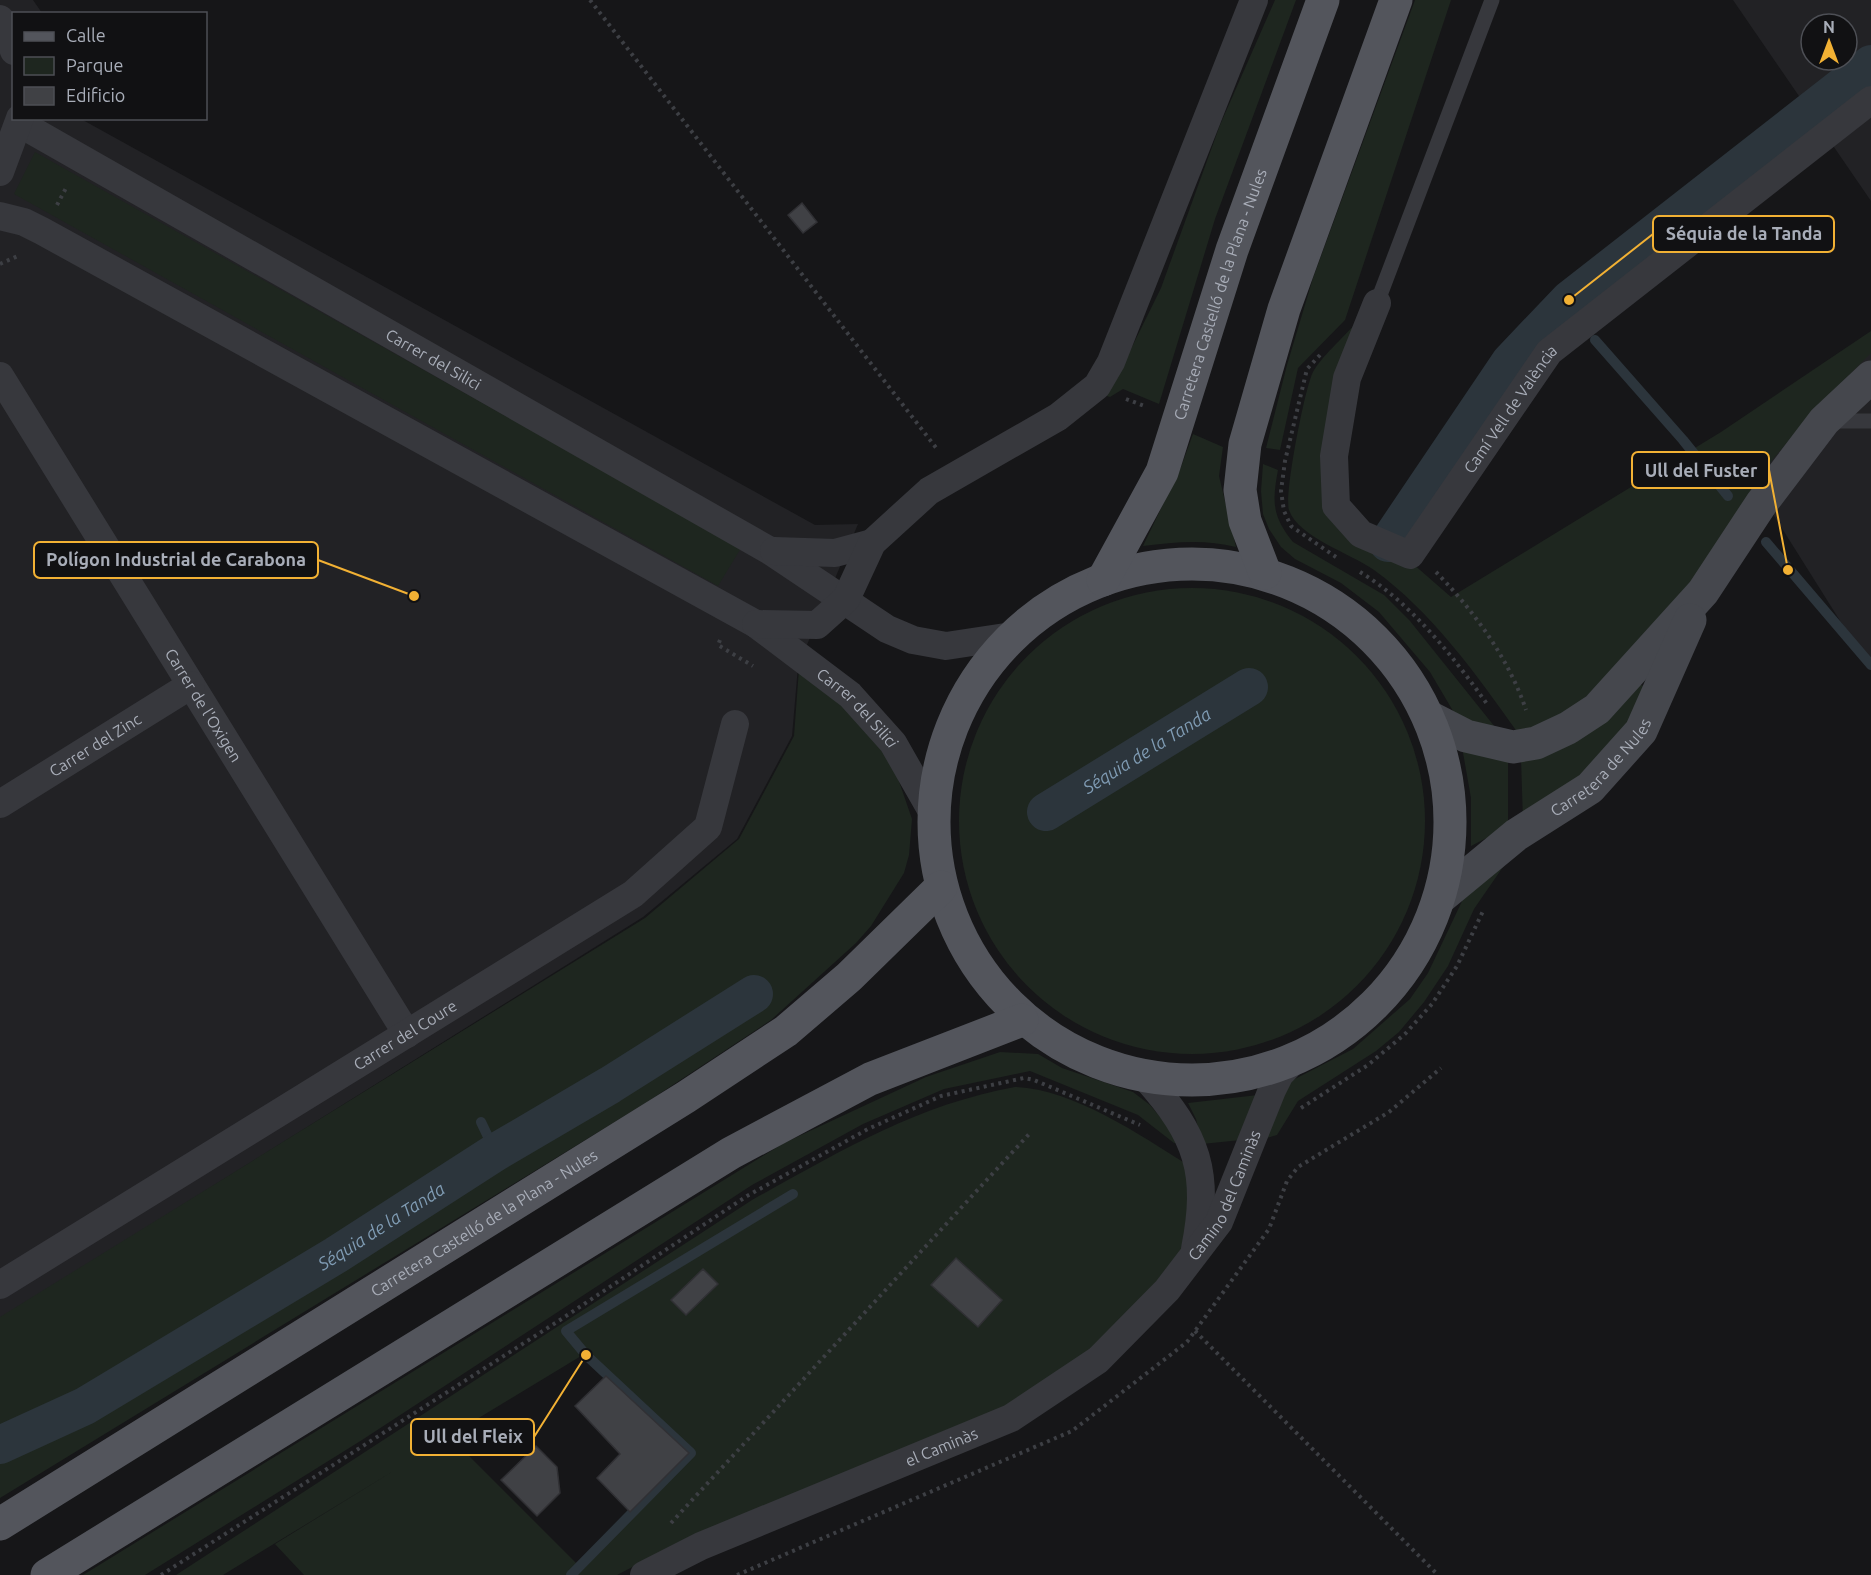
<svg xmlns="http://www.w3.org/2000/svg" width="1871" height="1575" font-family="Ubuntu,sans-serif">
	<rect width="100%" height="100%" fill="#161618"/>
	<g fill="#222225" fill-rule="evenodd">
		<path d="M0,0H33L42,13L14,14V118L81,119L815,525L858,524L798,666L792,736L737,839L643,917L0,1319Z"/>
		<path d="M1733,0H1871V201ZM1811,24H1847V60H1811Z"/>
		<path d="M1871,332V670L1722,433Z"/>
	</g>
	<g fill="#1e261f" fill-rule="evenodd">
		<path d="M1275,0H1296L1215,219L1159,404L1123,389L1110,397L1104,395L1126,359L1161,288L1220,125Z"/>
		<path d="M1415,0H1451L1345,320L1298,368L1280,450L1266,448L1287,365L1313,278Z"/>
		<path d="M35,152L741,548L718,586L14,194Z"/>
		<path d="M1355,324L1333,506L1412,563L1451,597L1721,432L1871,331V353L1814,410L1769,464L1688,586L1636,653L1564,716L1518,733C1476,674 1432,612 1374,570C1352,554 1298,537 1289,510C1284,495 1305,387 1313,372C1321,357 1343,338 1355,324Z"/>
		<path d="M1193,434L1223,447L1219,476L1236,547C1205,539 1175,542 1143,546L1181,467Z"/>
		<path d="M1263,464L1278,470C1272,502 1272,516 1293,542L1384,595L1410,621L1499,732L1456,716L1430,672L1379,612L1341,583L1295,559L1281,547L1269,529L1263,514L1261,491Z"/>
		<circle cx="1192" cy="821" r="233"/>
		<path d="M799,669L861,716L893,764L912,819L909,855L904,873L871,926L856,943L771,1020L644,1104L0,1498V1317L645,918L739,839L794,736Z"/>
		<path d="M1637,683L1650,689L1603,763L1523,821L1521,759Z"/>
		<path d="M1462,747L1508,759V827L1471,846V798Z"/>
		<path d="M1505,864L1474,909L1448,966L1424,1002L1399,1032L1376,1051L1298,1101L1277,1135L1257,1141L1289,1082L1353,1049L1410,999L1428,973L1463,899Z"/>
		<path d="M1000,1052L1038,1054L1062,1068L1133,1092L1150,1105L1182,1143H1174L1138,1115L1030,1071L944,1089L863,1124L752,1185L362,1440L145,1575H83L784,1143L926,1077Z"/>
		<path d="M1015,1087C1073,1089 1140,1135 1188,1165L1194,1194L1178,1262L1092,1355L1007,1410L669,1548L617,1575H304L275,1544L395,1470L223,1575H176L752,1200C839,1152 916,1105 1015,1087ZM586,1353L692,1454L578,1565L449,1436Z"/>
		<path d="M1258,1095L1241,1140L1202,1144L1196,1119L1188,1103Z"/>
	</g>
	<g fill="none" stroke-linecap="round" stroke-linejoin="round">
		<g stroke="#2c353c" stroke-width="10">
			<path d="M1839,91L1859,89L1871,78"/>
			<path d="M1595,340L1683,440L1728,496"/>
			<path d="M1766,542L1871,665"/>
			<path d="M0,1433L95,1386L262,1287L491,1143L481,1122"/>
			<path d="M571,1575L691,1453L586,1355L566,1331L793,1194"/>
		</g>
		<g stroke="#2c353c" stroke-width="38">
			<path d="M1388,543L1510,362L1569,300L1871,64"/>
			<path id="s1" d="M1046,812L1249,687"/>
			<path id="s2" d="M0,1445L85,1406L336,1255L496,1152L610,1085L754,994"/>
		</g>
	</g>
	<g fill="#404145" stroke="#303034" stroke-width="1.5">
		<path d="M802,203L817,222L803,233L788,215Z"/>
		<path d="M956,1258L1002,1300L978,1327L931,1285Z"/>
		<path d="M703,1269L718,1284L686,1315L671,1300Z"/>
		<path d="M606,1376L689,1453L630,1512L597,1478L620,1454L575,1406Z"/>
		<path d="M536,1446L557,1467L560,1493L537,1516L501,1480Z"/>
	</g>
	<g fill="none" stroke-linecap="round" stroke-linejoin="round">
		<g stroke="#3d3f44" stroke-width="4" stroke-dasharray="3 4.5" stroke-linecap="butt">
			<path d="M590,0L937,449"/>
			<path d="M57,205L66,188"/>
			<path d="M0,264L20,255"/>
			<path d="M1320,355L1307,369L1285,461L1281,491L1284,511L1291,526L1336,557"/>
			<path d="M1126,399L1147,407"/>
			<path d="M1360,572C1410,602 1453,656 1487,704"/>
			<path d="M1436,572C1474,611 1509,659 1526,710"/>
			<path d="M720,640L718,645L753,666"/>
			<path d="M1301,1108L1368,1065L1405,1034L1432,1004L1457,966L1484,909"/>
			<path d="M1195,1331L1438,1575"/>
			<path d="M671,1523L1030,1133"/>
			<path d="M161,1575L560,1320L747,1196L868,1129L941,1096L1024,1078L1034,1080L1140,1125"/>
			<path d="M737,1575L1072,1431L1187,1342L1269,1229L1287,1181L1298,1167L1389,1112L1441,1068"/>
		</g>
		<g stroke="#37383d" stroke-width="15">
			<path d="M1377,303L1492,0"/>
			<path d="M1830,421H1871"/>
		</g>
		<g stroke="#37383d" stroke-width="28">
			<path d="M0,19L5,26L14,51"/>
			<path id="s3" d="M19,123L772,552L887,629L913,640L946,646L1012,636"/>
			<path d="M0,172L20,118"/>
			<path id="s4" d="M0,216L24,222L42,231L756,624L850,695L893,743L933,813"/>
			<path id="s5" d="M1377,303L1347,378L1334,456L1336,506L1361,534L1410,555L1549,352L1871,100"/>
			<path id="s6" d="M0,376L407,1034"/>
			<path d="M774,551L835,553L872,543"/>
			<path d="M756,624L817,625L846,599L872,543L929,491L1058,417L1097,386L1111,362L1254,0"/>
			<path id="s7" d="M0,804L191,685"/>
			<path d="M1146,1078C1198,1136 1210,1173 1195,1249"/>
			<path id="s8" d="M0,1285L633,894L708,827L735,724"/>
			<path id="s9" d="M644,1575L701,1546L1011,1418L1098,1360L1167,1290L1219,1222L1272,1090L1280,1074L1293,1061"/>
		</g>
		<g stroke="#45474d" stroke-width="33">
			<path d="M1429,717L1466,736L1513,747L1536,743L1568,728L1597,709L1703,592L1761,504L1824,421L1871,377"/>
			<path id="s10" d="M1441,897L1516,835L1590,788L1641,731L1690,620"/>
		</g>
		<g stroke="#53555c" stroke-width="33">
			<circle cx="1192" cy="822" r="258"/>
			<path d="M1265,573L1245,521L1240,490L1245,444L1284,309L1396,0"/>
			<path id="s11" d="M1103,580L1162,472L1232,250L1323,0"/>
			<path id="s12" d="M0,1524L686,1097L786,1031L849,977L941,887"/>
			<path d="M47,1575L731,1153L870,1079L1022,1020"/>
		</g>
	</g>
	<g text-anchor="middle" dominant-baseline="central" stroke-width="4.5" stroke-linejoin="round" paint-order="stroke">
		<g font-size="16" fill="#a8adb8" stroke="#111113">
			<text stroke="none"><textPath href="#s11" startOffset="310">Carretera Castelló de la Plana - Nules</textPath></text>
			<text stroke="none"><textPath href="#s3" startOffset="477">Carrer del Silici</textPath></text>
			<text stroke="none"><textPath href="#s5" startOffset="478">Camí Vell de València</textPath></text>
			<text stroke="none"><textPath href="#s6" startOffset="387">Carrer de l'Oxigen</textPath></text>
			<text stroke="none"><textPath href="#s4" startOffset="992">Carrer del Silici</textPath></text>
			<text stroke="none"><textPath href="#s7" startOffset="112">Carrer del Zinc</textPath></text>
			<text stroke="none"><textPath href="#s10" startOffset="207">Carretera de Nules</textPath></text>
			<text stroke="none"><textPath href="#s8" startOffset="476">Carrer del Coure</textPath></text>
			<text stroke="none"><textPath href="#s9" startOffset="714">Camino del Caminàs</textPath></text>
			<text stroke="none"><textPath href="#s12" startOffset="570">Carretera Castelló de la Plana - Nules</textPath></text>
			<text stroke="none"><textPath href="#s9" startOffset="324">el Caminàs</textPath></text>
		</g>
		<g font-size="18" font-style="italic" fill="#7f9bb3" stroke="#111113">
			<text stroke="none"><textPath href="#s1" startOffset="118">Séquia de la Tanda</textPath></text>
			<text stroke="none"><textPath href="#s2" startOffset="440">Séquia de la Tanda</textPath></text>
		</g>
	</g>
	<path fill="none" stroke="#f2b134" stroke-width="2" d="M1569 300L1653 234M1788 570L1769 470M414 596L318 560M586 1355L534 1437"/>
	<g fill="#f2b134" stroke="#111113" stroke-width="2">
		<circle cx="1569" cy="300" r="6"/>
		<circle cx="1788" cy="570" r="6"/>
		<circle cx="414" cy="596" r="6"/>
		<circle cx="586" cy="1355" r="6"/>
	</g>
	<g fill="#111113" stroke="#f2b134" stroke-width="2">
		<rect x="1653" y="216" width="181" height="36" rx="6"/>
		<rect x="1632" y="452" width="137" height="36" rx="6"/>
		<rect x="34" y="542" width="284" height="36" rx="6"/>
		<rect x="411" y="1419" width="123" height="36" rx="6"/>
	</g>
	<g font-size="18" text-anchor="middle" font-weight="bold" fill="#a8adb8">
		<text x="1744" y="240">Séquia de la Tanda</text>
		<text x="1701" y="477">Ull del Fuster</text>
		<text x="176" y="566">Polígon Industrial de Carabona</text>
		<text x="473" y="1443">Ull del Fleix</text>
	</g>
	<rect x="12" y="12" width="195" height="108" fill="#111113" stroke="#4d4f55" stroke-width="1.5"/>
	<rect x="24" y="32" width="30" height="9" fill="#53555c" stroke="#4d4f55" stroke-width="1.5"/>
	<text x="66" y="42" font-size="18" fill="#a8adb8">Calle</text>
	<rect x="24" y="57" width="30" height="18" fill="#1e261f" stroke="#4d4f55" stroke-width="1.5"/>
	<text x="66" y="72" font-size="18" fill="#a8adb8">Parque</text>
	<rect x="24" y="87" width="30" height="18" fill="#404145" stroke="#4d4f55" stroke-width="1.5"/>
	<text x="66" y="102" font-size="18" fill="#a8adb8">Edificio</text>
	<g transform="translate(1829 42)"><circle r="28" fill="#111113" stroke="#4d4f55" stroke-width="1.5"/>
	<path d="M0-4.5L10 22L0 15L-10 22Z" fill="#f2b134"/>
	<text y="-9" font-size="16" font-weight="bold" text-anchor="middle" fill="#a8adb8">N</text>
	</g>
</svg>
